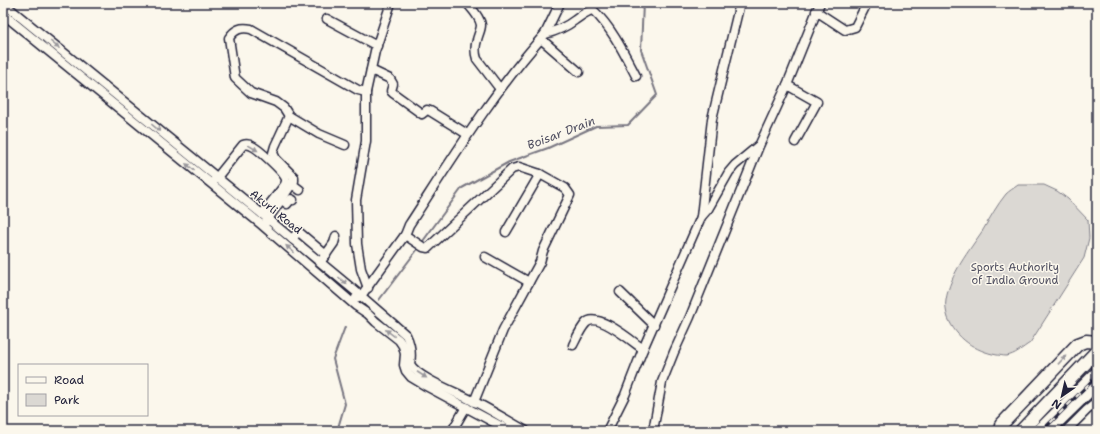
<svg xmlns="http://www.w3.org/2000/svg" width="1100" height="434" font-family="'Shantell Sans',sans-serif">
	<rect width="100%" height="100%" fill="#fbf7ec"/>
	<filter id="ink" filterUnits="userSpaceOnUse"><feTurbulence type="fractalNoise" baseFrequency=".025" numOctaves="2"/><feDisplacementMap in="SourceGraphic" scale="8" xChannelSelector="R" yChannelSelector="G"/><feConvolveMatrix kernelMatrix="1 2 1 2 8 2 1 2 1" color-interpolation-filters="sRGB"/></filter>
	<g filter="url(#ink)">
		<path fill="#dbd8d3" stroke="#7e7d87" d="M1018,185H1044L1057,191L1068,199L1088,220L1089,238L1084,258L1030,343C1022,348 1015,355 1006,356C1003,356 999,355 997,355C975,351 956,338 948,318C946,312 945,305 946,300C950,274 969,251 983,230C990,218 997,205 1006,194C1009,191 1014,188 1018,185Z"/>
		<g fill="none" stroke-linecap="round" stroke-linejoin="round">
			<g stroke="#787681" stroke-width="2">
				<path d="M423,241L462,188L509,162L548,148L596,126L628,125L657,95L641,50L643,3"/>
				<path d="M379,300L417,250"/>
				<path d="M337,431L345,404L333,359L345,327"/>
			</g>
			<g stroke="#22223b" stroke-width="11">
				<g id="minor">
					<path d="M3,3L268,219L361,296L406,335C411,345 412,353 410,364C417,378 458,393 473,401C491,410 508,421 526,431"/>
					<path d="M467,3C472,9 480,17 481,25C481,30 478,35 477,40C475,46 475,53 477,59L500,89"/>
					<path d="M816,11L845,30L855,27L867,3"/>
					<path d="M3,14L262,225L356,306L368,314L376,322L399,340L403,346L405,354L404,365L406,371L411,377L426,386L510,431"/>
					<path d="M327,19L377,46"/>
					<path d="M545,34L560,3"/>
					<path d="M541,39L579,72"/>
					<path d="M371,70L390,79L393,84L391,91L393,93L422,114L427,110L430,111L467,134"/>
					<path d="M787,85L817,102L795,142"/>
					<path d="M345,145L319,134L289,116L284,108L276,102L251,93L235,78L229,38C235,29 241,27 251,29L358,90L366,92"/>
					<path d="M214,181L243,145C246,144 249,144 252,146C259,149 282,171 285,177C287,180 286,183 284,186L262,214"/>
					<path d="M292,184L300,190"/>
					<path d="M282,200L287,204L291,199L293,200"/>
					<path d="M701,217L708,209L729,172L735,165L758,146"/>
					<path d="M266,222L294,181V177L276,159L273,153L275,146L289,116"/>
					<path d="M506,232L540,174"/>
					<path d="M405,235L423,247L428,248L512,169L519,167L540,174L565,188L570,195L543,251L540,262L529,282L503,330L474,402"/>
					<path d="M292,239L298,232L300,233L326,255"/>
					<path d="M485,257L529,282"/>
					<path d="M322,260L334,243L336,236"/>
					<path d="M368,288L361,269L357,244L356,200L366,141V92L375,51L391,3"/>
					<path d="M620,292L654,325"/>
					<path d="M356,298L361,296L405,235L409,225C452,159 493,92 545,34C557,31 566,27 575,20C581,16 586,11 593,10C612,28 624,53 636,76"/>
					<path d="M573,345C576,339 581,328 586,323C597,311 633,342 643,349"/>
					<path d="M452,431L466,407"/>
					<path d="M607,431L625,395L643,349L701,217L712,119L740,3"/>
					<path d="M653,431L662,382L674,352L690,317L759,146L787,85L820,3"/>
					<path d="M1051,431L1097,386"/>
					<path d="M1066,431L1087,410L1097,402"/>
				</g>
			</g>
			<g stroke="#22223b" stroke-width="15">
				<g id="highway">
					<path d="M1001,431V425L1078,344L1086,341L1097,342"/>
					<path d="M1021,431L1097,351"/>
					<path d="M1039,431L1097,373"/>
				</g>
			</g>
			<use href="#minor" stroke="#fbf7ec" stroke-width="8"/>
			<use href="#highway" stroke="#fbf7ec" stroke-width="12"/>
			<g stroke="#22223b" stroke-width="3.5">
				<path id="rail" d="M1042,431L1097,376"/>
			</g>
			<use href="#rail" stroke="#fbf7ec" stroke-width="2" stroke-dasharray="6" stroke-linecap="butt"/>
		</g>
		<defs><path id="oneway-solid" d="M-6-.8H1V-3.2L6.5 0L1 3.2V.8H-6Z"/></defs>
		<g fill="#99979c">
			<use href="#oneway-solid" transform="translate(55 45) rotate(39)"/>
			<use href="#oneway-solid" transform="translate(156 128) rotate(39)"/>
			<use href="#oneway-solid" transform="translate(253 148) rotate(31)"/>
			<use href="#oneway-solid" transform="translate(190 167) rotate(-141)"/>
			<use href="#oneway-solid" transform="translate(290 249) rotate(-139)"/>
			<use href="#oneway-solid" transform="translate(343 281) rotate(40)"/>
			<use href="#oneway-solid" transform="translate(390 333) rotate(-143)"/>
			<use href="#oneway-solid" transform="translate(1062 360) rotate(-47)"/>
			<use href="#oneway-solid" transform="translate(422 375) rotate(33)"/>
		</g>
	</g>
	<g text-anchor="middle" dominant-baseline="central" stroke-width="3" stroke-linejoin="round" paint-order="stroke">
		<g font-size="11" fill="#22223b" stroke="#fbf7ec">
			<text transform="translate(276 212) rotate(39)">Akurli Road</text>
		</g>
		<g font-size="11" fill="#505061" stroke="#fbf7ec">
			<text x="1015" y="267">Sports Authority<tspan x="1015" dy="13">of India Ground</tspan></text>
		</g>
		<g font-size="12" font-style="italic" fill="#545364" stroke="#fbf7ec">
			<text transform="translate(561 133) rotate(-21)">Boisar Drain</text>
		</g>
	</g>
	<rect width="1100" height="434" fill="none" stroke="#fbf7ec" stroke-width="16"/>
	<rect x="8" y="8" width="1084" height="418" fill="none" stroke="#22223b" stroke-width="1.5" filter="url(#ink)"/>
	<rect x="18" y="364" width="130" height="52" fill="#fbf7ec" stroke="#a4a2a5"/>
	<rect x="26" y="377" width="20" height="6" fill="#fbf7ec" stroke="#a4a2a5"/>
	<text x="54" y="384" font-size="12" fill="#22223b">Road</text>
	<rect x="26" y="394" width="20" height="12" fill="#dbd8d3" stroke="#a4a2a5"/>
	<text x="54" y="404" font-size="12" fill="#22223b">Park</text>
	<g transform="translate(1062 396) rotate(214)" stroke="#fbf7ec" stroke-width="3" paint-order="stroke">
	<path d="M0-3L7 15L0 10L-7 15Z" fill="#22223b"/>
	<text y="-6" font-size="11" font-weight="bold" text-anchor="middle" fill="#22223b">N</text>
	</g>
</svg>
